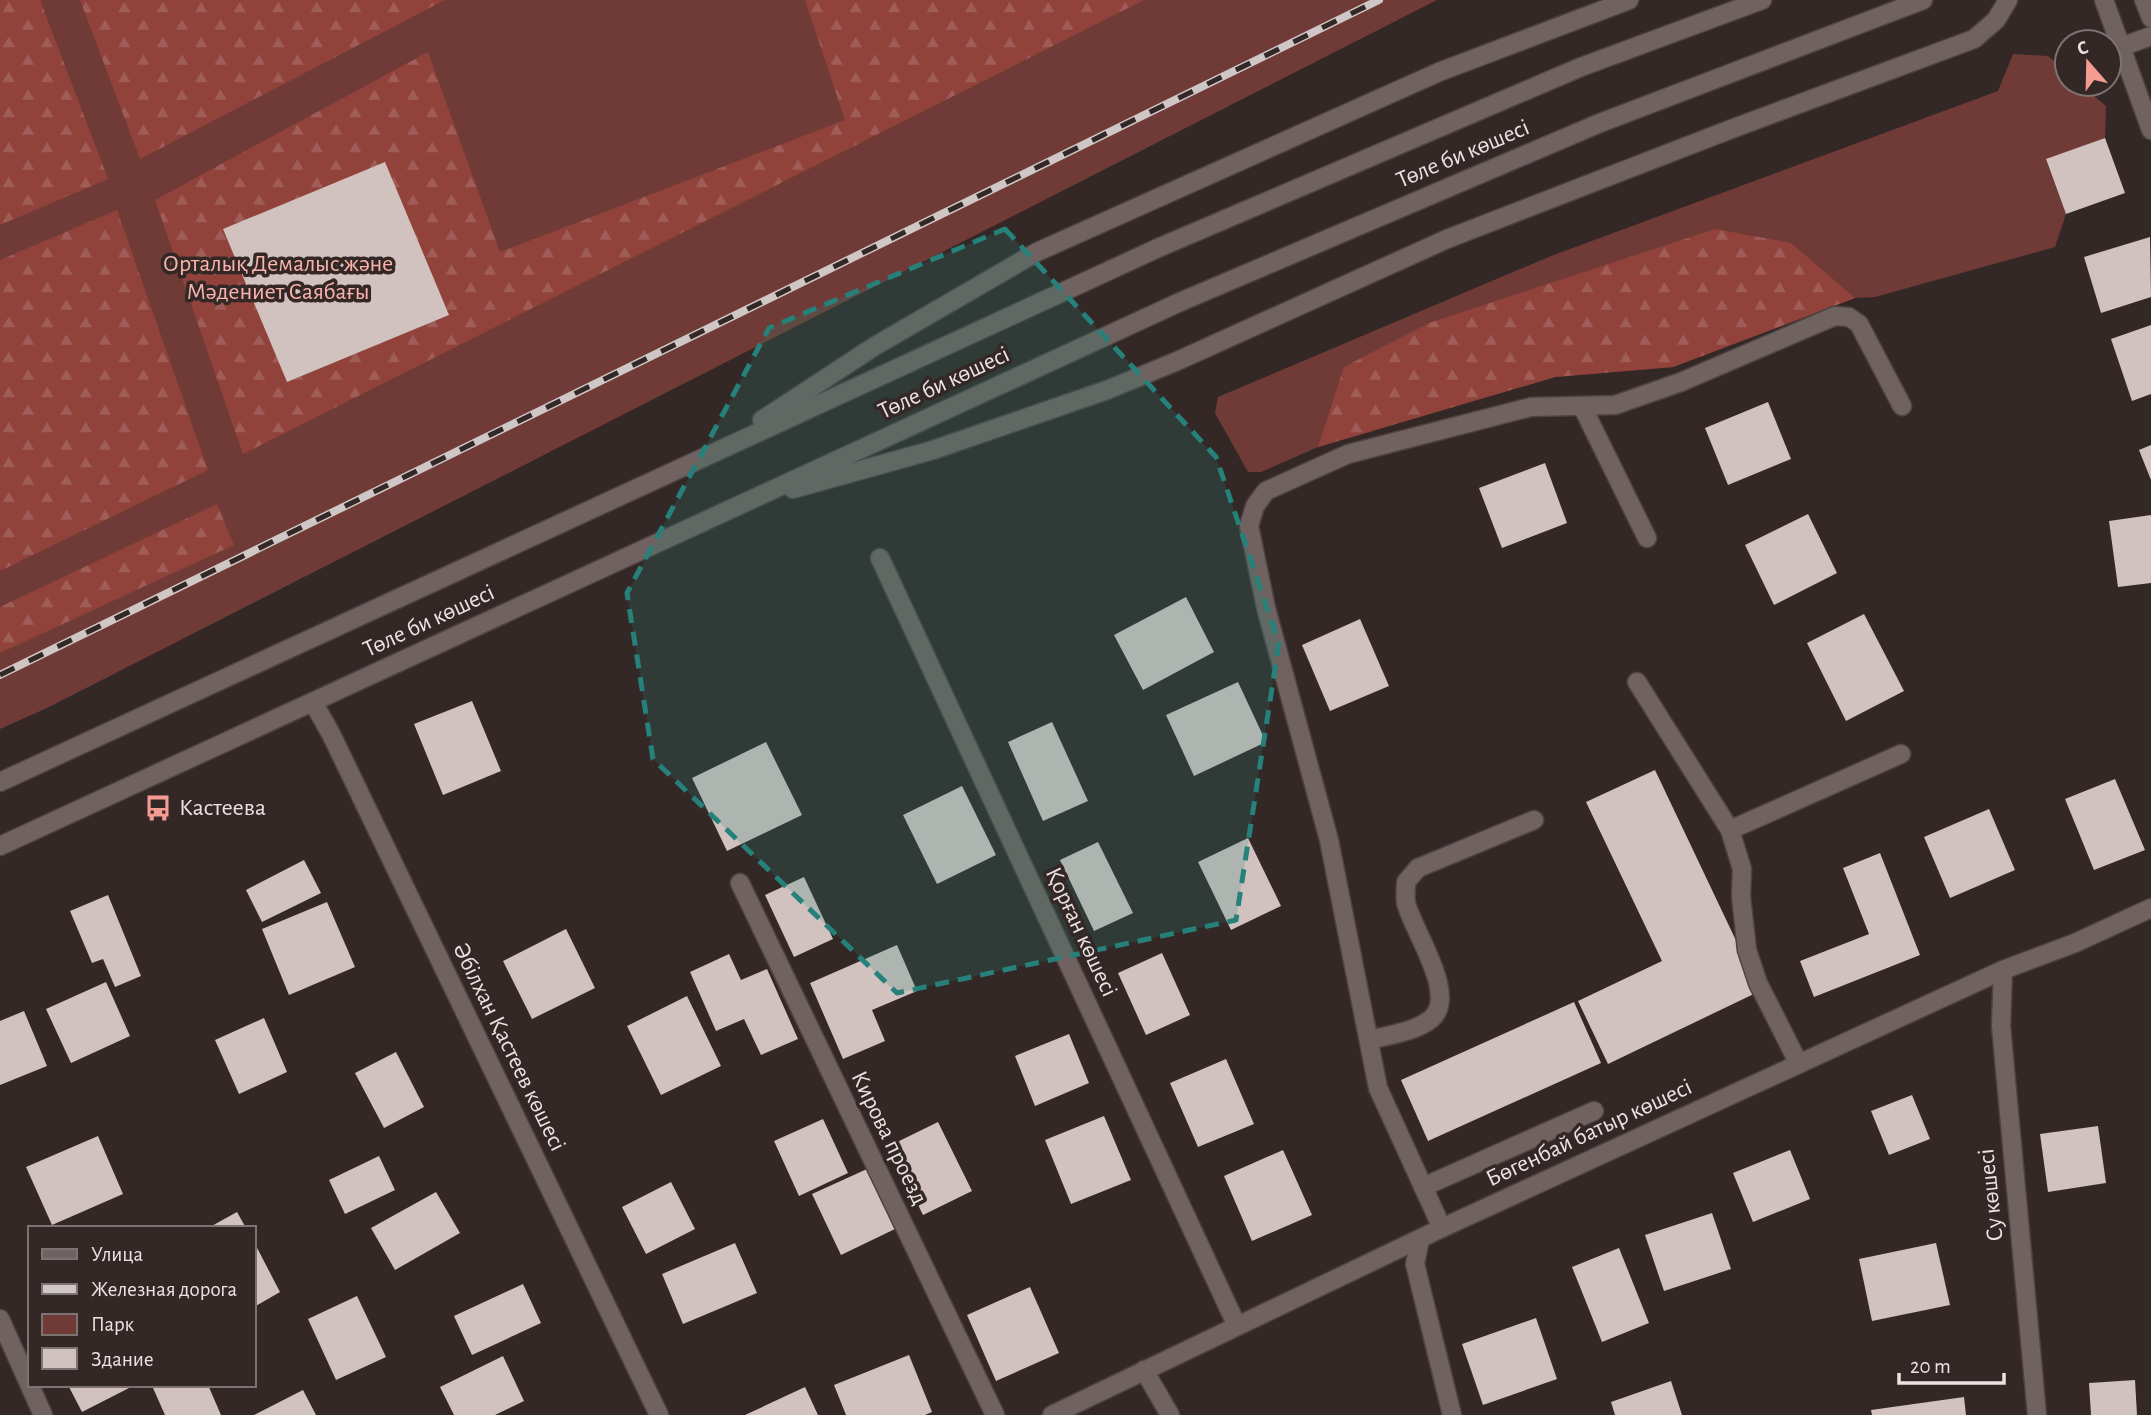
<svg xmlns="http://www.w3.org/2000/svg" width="2151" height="1415" font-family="'Alegreya Sans',sans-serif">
	<defs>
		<pattern id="forest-firs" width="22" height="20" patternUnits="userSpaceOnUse" patternTransform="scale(1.75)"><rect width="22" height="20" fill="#90423b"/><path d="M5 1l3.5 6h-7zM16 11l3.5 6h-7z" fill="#a05d57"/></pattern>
	</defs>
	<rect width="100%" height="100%" fill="#342827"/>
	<g fill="#703b36">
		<path d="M0,0H1437L47,708L0,729Z"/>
		<path d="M2013,54L2048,56L2067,72V84H2080L2106,106L2105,138L2046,160L2066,214L2055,247L1875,297L1855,298L1673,367L1555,377L1318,447L1261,472H1248L1215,413L1218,397L1551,256L1998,91Z"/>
	</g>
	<g fill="url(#forest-firs)" fill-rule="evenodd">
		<path d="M0,0H40L108,179L0,225Z"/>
		<path d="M80,0H445L140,159Z"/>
		<path d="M805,0H1144L243,454L155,200L428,52L500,252L845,120ZM224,230L449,315L287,382Z"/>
		<path d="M117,210L208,470L0,571V260Z"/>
		<path d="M1715,229L1791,243L1855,298L1673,367L1555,377L1318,447L1344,367L1429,323Z"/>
		<path d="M217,504L234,545L0,653V607Z"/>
	</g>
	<g fill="#d1c1bf">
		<path d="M2105,138L2125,193L2066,214L2046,159Z"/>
		<path d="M385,162L449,315L287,382L223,229Z"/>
		<path d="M2150,237L2151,297L2101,313L2084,257Z"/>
		<path d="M2151,325V394L2132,401L2111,339Z"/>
		<path d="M1768,402L1791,459L1728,485L1705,428Z"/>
		<path d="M2151,445V480L2139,450Z"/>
		<path d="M1545,463L1567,523L1502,548L1479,488Z"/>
		<path d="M1808,514L1837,573L1774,605L1745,545Z"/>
		<path d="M2151,515V583L2118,587L2109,521Z"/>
		<path d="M1186,597L1214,652L1143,690L1114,635Z"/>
		<path d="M1864,614L1904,691L1846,721L1807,643Z"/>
		<path d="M1360,619L1389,686L1330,711L1302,645Z"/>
		<path d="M1238,682L1266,742L1194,776L1166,715Z"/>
		<path d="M472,701L501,771L443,795L414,724Z"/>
		<path d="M1052,722L1088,801L1043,821L1008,742Z"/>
		<path d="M766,742L802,815L727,851L692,778Z"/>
		<path d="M1655,770L1760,991L1608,1064L1578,1001L1662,961L1586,802Z"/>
		<path d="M2115,779L2145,850L2094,870L2065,799Z"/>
		<path d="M962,786L996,855L937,884L903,815Z"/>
		<path d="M1989,809L2015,870L1950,898L1924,837Z"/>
		<path d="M1248,838L1281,906L1231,930L1198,862Z"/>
		<path d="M1098,842L1133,913L1094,931L1060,860Z"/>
		<path d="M1880,853L1920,955L1814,997L1800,961L1869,934L1843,868Z"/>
		<path d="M304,860L321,893L262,922L246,890Z"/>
		<path d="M804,877L833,939L794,957L765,895Z"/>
		<path d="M108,895L141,976L115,987L103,959L92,963L70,911Z"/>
		<path d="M327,902L355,967L289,995L262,929Z"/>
		<path d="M566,929L595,988L532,1019L503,961Z"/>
		<path d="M897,945L917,991L872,1010L885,1041L843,1059L810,983Z"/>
		<path d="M1162,953L1190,1015L1146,1035L1118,973Z"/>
		<path d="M729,954L741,980L767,969L798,1039L761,1055L744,1019L716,1031L690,972Z"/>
		<path d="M106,982L130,1036L71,1063L46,1009Z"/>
		<path d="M687,996L721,1066L661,1095L627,1026Z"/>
		<path d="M1574,1002L1601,1063L1428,1141L1401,1080Z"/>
		<path d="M24,1011L47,1066L0,1085V1021Z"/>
		<path d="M264,1018L287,1072L239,1094L215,1040Z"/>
		<path d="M1069,1034L1089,1083L1035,1106L1015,1056Z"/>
		<path d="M396,1052L424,1107L384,1128L355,1073Z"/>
		<path d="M1226,1059L1254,1124L1198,1147L1170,1083Z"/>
		<path d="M1912,1095L1930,1139L1889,1155L1871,1111Z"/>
		<path d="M1104,1116L1131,1180L1071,1204L1045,1140Z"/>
		<path d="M823,1119L848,1173L799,1196L774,1141Z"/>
		<path d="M938,1122L972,1191L923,1215L889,1146Z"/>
		<path d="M2098,1126L2106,1183L2048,1192L2040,1134Z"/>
		<path d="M98,1136L123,1194L52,1225L26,1167Z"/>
		<path d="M1283,1150L1312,1215L1252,1241L1224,1176Z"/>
		<path d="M1790,1150L1810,1199L1753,1222L1733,1173Z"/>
		<path d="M379,1156L395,1190L345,1214L329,1180Z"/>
		<path d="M867,1169L895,1229L841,1255L812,1194Z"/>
		<path d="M671,1182L695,1229L646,1254L622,1207Z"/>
		<path d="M436,1192L460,1233L395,1270L371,1228Z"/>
		<path d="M237,1212L246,1228H208Z"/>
		<path d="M1712,1213L1731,1269L1664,1291L1645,1235Z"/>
		<path d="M254,1242L280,1292L254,1307Z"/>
		<path d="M735,1243L757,1293L683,1324L662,1274Z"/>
		<path d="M1936,1243L1950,1305L1872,1321L1859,1259Z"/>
		<path d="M1619,1248L1649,1323L1602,1342L1572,1267Z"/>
		<path d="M523,1284L541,1323L472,1355L454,1316Z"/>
		<path d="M1030,1287L1059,1353L996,1381L967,1315Z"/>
		<path d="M357,1296L386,1357L336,1380L308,1319Z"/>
		<path d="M1536,1318L1557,1379L1483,1405L1462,1344Z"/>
		<path d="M909,1355L932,1412L925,1415H846L834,1385Z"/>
		<path d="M503,1356L524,1401L495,1415H454L440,1387Z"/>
		<path d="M2135,1380L2137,1415H2091L2089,1383Z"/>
		<path d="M1671,1381L1682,1415H1615L1611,1402Z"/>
		<path d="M68,1385H135L82,1412Z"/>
		<path d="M159,1385H208L221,1415H165L153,1388Z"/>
		<path d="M805,1387L818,1415H745Z"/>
		<path d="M303,1390L316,1415H254Z"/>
		<path d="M1964,1397L1966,1415H1872L1871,1410Z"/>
	</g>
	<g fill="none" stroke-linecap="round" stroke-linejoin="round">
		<g stroke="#4e4342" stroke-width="21">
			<g id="service">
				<path d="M2144,0L2151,18"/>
				<path d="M2121,47L2151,36"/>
				<path d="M1582,406L1647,538"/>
				<path d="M1637,682L1730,830L1742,869L1741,896L1747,950L1758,983L1799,1064"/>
				<path d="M1730,830L1901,754"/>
				<path d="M1423,1187L1594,1111"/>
				<path d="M1144,1370L1170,1415"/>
			</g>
		</g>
		<g stroke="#4e4342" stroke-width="21">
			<g id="minor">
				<path d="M880,558L1237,1326"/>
				<path d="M313,702L331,734L659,1415"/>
				<path d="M740,883L995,1415"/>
				<path d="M2003,970L2001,1026L2037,1415"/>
				<path d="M1369,1040C1388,1035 1415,1032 1431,1019C1459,996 1413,931 1406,903C1405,897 1406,888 1406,882L1418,868L1534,820"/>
				<path d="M1442,1228L1378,1088L1329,840L1266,608L1249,526L1255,506L1266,491L1348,454L1531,407L1615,405L1681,382L1835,316L1849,317L1859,324L1902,406"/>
				<path d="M1420,1239L1415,1264L1452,1415"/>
				<path d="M0,1319L43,1415"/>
			</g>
		</g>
		<g stroke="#4e4342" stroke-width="21">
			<g id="tertiary">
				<path d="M2104,0L2151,130"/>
				<path d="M1052,1415L1442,1228L2003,970L2075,943L2151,908"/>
			</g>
		</g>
		<g stroke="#4e4342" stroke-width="21">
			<g id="secondary">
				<path d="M762,420L875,346L1037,252L1439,72L1629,0"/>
				<path d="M793,489L933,450L1107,390L1175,362L1447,239L1734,128L1974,39L1996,20L2008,0"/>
				<path d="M0,782L1158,248L1581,67L1762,0"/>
				<path d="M0,846L1180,302L1600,123L1923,0"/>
			</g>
		</g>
		<use href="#service" stroke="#706260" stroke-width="18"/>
		<use href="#minor" stroke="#706260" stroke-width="18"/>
		<use href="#tertiary" stroke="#706260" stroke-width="18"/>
		<use href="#secondary" stroke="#706260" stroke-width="18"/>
		<g stroke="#cfc7c6" stroke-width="8">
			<path id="rail" d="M0,675L1379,0"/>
		</g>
		<use href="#rail" stroke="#342827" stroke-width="5" stroke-dasharray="16" stroke-linecap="butt"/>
	</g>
	<path fill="#25817a" fill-opacity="0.2" stroke="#25817a" stroke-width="5" stroke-dasharray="14 9" stroke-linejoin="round" d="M1005,229L1216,457L1279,643L1236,920L897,993L653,759L627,593L769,328Z"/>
	<defs>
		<g id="bus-bare" transform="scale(2.1)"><path d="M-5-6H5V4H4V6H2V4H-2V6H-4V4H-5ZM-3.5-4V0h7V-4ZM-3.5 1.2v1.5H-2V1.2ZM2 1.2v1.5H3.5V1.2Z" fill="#f59c92" stroke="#342827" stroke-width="2.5" paint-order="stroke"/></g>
	</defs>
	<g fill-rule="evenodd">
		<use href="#bus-bare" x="158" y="808"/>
	</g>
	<g text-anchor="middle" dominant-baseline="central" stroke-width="7" stroke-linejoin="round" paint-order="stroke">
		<g font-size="24" fill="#ebe3e2" stroke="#342827">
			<text transform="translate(1463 154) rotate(-23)">Төле би көшесі</text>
			<text transform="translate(944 383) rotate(-25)">Төле би көшесі</text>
			<text transform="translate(429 621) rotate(-25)">Төле би көшесі</text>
			<text transform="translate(1081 932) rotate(65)">Қорған көшесі</text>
			<text transform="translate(509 1047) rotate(64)">Әбілхан Қастеев көшесі</text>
			<text transform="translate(1589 1133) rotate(-25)">Бөгенбай батыр көшесі</text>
			<text transform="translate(889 1138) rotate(64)">Кирова проезд</text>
			<text transform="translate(1991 1195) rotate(-96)">Су көшесі</text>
		</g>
		<g font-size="24" fill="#f8b3aa" stroke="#342827">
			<text x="278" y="264">Орталық Демалыс және<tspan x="278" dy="28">Мәдениет Саябағы</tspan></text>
		</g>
		<g font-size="24" fill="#ebe3e2" stroke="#342827" text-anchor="start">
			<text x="179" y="808">Кастеева</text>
		</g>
	</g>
	<rect x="28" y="1226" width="228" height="161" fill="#342827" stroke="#7d7372" stroke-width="2"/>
	<rect x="42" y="1249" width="35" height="10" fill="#706260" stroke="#7d7372" stroke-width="2"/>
	<text x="91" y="1261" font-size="21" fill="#ebe3e2">Улица</text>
	<rect x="42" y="1284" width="35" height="10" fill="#cfc7c6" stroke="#7d7372" stroke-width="2"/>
	<text x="91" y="1296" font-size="21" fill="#ebe3e2">Железная дорога</text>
	<rect x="42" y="1314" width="35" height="21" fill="#703b36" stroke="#7d7372" stroke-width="2"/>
	<text x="91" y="1331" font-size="21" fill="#ebe3e2">Парк</text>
	<rect x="42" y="1348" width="35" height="21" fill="#d1c1bf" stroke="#7d7372" stroke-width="2"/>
	<text x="91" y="1366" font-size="21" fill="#ebe3e2">Здание</text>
	<g transform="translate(2088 63) rotate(340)"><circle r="33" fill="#342827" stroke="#7d7372" stroke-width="2"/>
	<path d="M0-5L12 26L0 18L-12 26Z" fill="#f59c92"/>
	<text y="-10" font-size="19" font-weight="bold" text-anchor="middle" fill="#ebe3e2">С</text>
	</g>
	<path d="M1899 1373v10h105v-10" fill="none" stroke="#ebe3e2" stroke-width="3.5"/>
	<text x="1910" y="1373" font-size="21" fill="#ebe3e2" stroke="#342827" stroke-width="5" paint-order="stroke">20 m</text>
</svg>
